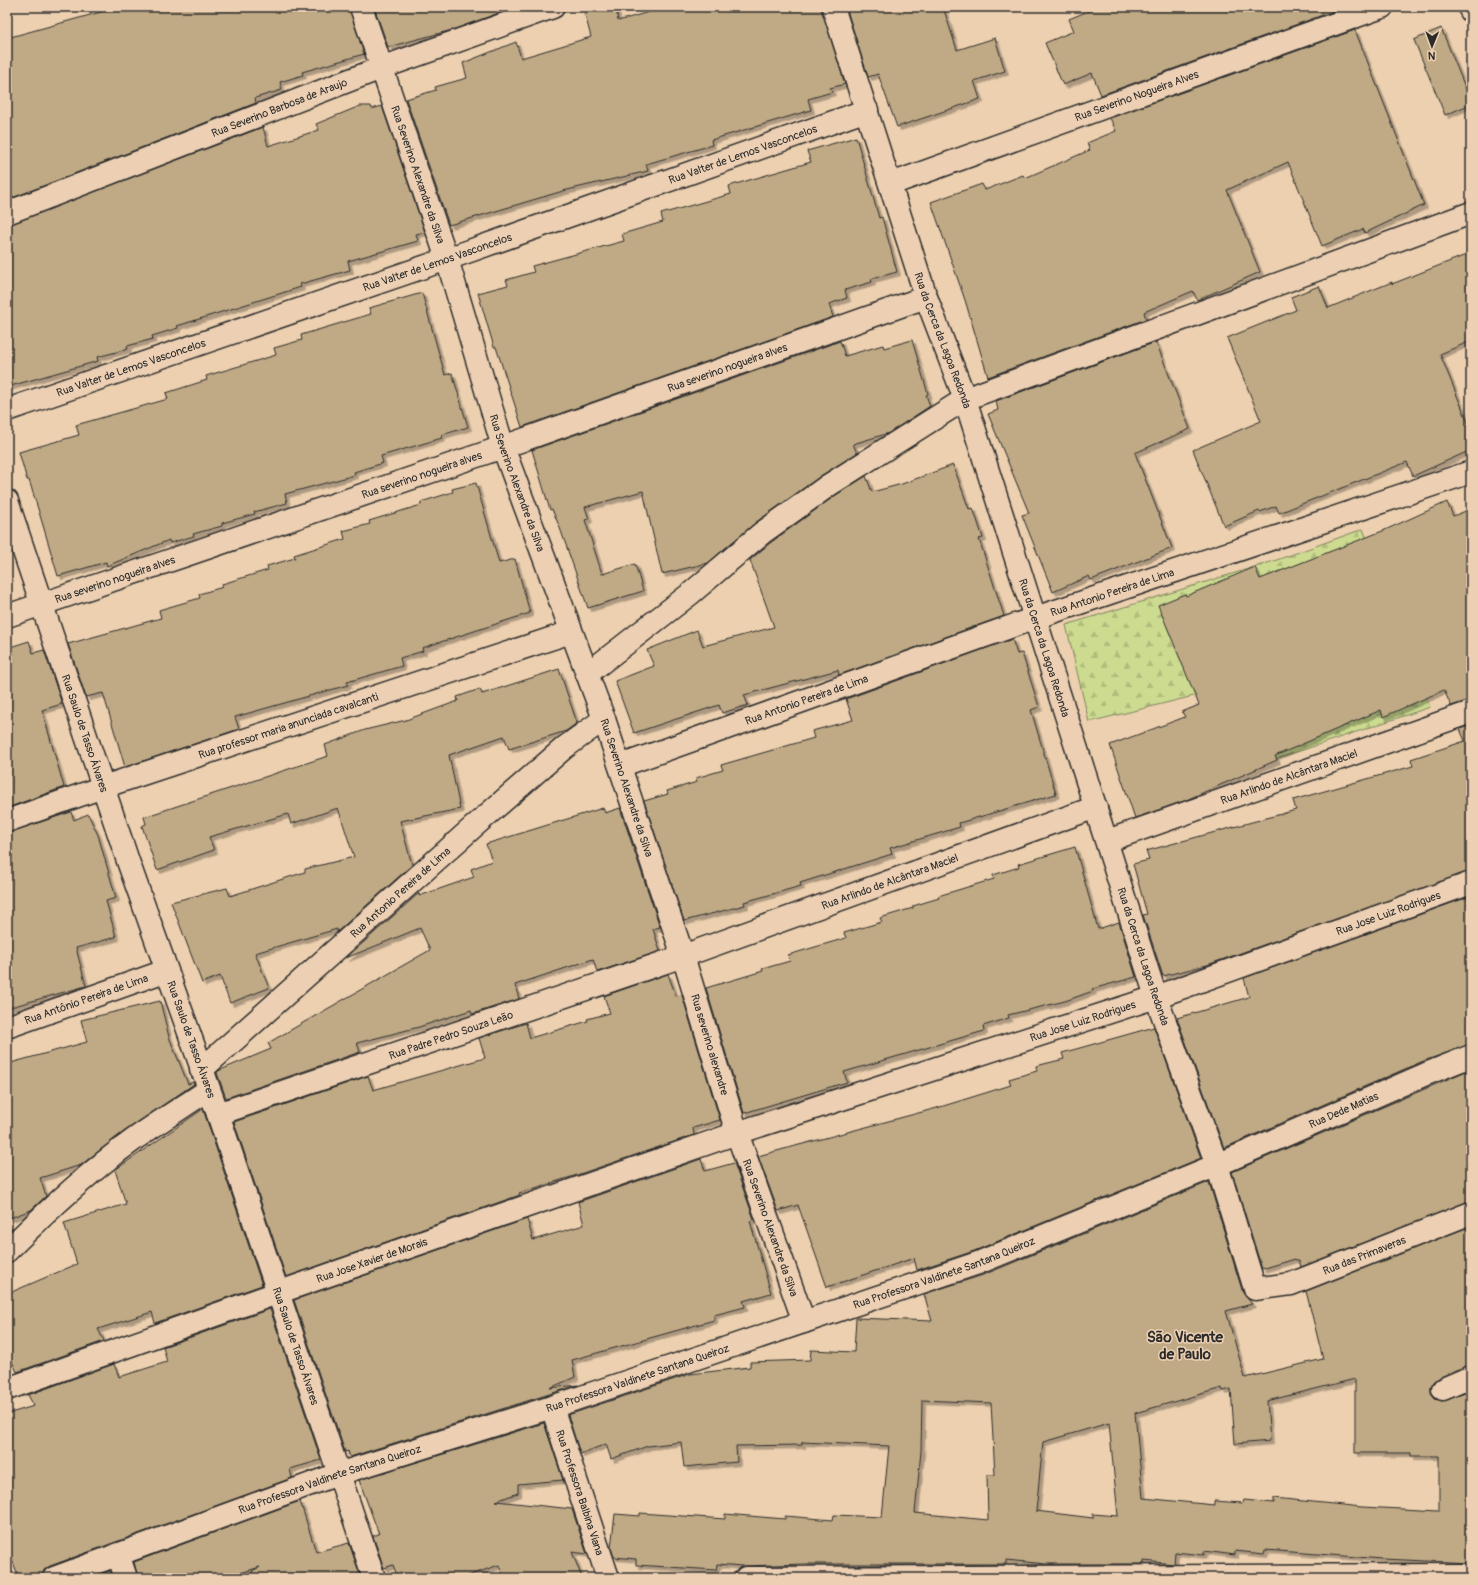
<svg xmlns="http://www.w3.org/2000/svg" width="1478" height="1585" font-family="Pangolin,sans-serif">
	<defs>
		<pattern id="forest-firs" width="22" height="20" patternUnits="userSpaceOnUse"><rect width="22" height="20" fill="#ccdb8f"/><path d="M5 1l3.5 6h-7zM16 11l3.5 6h-7z" fill="#afbc7c"/></pattern>
		<filter id="shadow"><feDropShadow dx="3.5" dy="3.5" stdDeviation="0" flood-color="#0004"/></filter>
	</defs>
	<rect width="100%" height="100%" fill="#ecd0af"/>
	<filter id="ink" filterUnits="userSpaceOnUse"><feTurbulence type="fractalNoise" baseFrequency=".025" numOctaves="2"/><feDisplacementMap in="SourceGraphic" scale="8" xChannelSelector="R" yChannelSelector="G"/><feConvolveMatrix kernelMatrix="1 2 1 2 8 2 1 2 1" color-interpolation-filters="sRGB"/></filter>
	<g filter="url(#ink)">
		<path fill="url(#forest-firs)" stroke="#7c835d" d="M1363,529L1430,707L1276,759L1246,683L1089,722L1066,625L1274,561Z"/>
		<g fill="#c0aa85" stroke="#2b2b2b" fill-rule="evenodd" filter="url(#shadow)">
			<path d="M119,7H349L364,54L302,72L303,75L280,82L282,90L255,98L256,103L7,200V38Z"/>
			<path d="M374,7H504V11L452,30L388,47Z"/>
			<path d="M583,7H616L618,21L666,7H821L845,84L830,88L832,92L808,99L811,110L711,140L712,145L646,164L648,171L563,191L449,225L406,99L436,90L435,87L467,78L463,63L516,42L521,58L591,37Z"/>
			<path d="M846,7H943L957,50L995,38L1005,71L974,81L980,99L897,127L878,74L868,77Z"/>
			<path d="M1098,7H1345L1101,95L1092,73L1063,85L1045,43L1074,31L1069,19Z"/>
			<path d="M1441,28L1471,102V104L1445,115L1414,40Z"/>
			<path d="M1355,30L1424,205L1365,233L1363,229L1322,246L1288,162L1227,190L1260,272L1197,300L1193,291L1144,312L1146,319L988,377L965,300L931,202L982,184L985,190L1023,175L1025,178L1090,150L1087,143L1116,131L1110,118Z"/>
			<path d="M360,106H371L372,109L382,106L425,232L416,234L418,241L348,261L350,270L300,284L301,287L177,326L178,328L152,336L153,339L127,346L128,349L97,357L98,361L7,387V225L263,127L268,146L319,130L316,124Z"/>
			<path d="M856,137L879,218L882,217L897,272L871,279L872,282L845,290L847,298L829,304L833,317L522,427L496,347H494L478,293L508,285L506,280L534,272L532,266L624,241L622,234L663,222L661,214L731,194L729,186L811,162L807,151Z"/>
			<path d="M1471,253V341L1440,354L1471,430V450L1413,476L1407,462L1279,513L1276,506L1260,512L1259,511L1224,526L1193,450L1261,421L1227,338L1296,310L1291,297L1319,286L1328,308L1392,282V284Z"/>
			<path d="M422,293L445,375L452,373L468,427L441,435L442,438L381,456L383,463L354,472L355,475L285,494L287,503L254,512L255,514L222,523V526L193,534L194,536L170,543L169,540L107,566L106,562L58,576L39,512L29,480H27L19,452L79,435L76,425L168,399L166,393L207,380L206,376L276,355L274,348L302,340L301,335L371,314L369,308Z"/>
			<path d="M912,340L928,394L926,395L930,406L889,433L853,444L857,453L822,475L755,523L708,563L662,574L643,491L585,507L589,519L585,520L602,574L635,564L643,591L588,608L560,528L552,509L550,510L532,450L840,341L845,356L883,345L884,348Z"/>
			<path d="M1156,342L1190,429L1135,453L1172,548L1091,580L1089,576L1053,592L1022,515L1029,513L988,414L998,410L996,401Z"/>
			<path d="M953,465L969,509L973,508L983,538L979,539L1004,616L839,675L838,670L744,695L748,705L722,713L719,705L634,733L615,681L654,666L647,650L697,630L703,646L774,627L750,560L770,543L836,495L866,476L872,492L902,484Z"/>
			<path d="M476,483L499,563L515,559L530,613L422,648L423,651L400,658L402,666L347,682L348,685L235,717L239,729L125,767L103,693L86,697L68,644L161,618L159,610L200,598L199,594L223,587L222,584L268,570L267,566L295,558L294,555L345,539L343,531L370,524L369,521L421,505V502L453,492L452,489Z"/>
			<path d="M1447,502L1453,516L1471,509V700L1451,706L1444,690L1383,717L1381,710L1275,756L1277,760L1184,801L1135,818L1110,745L1185,717L1182,712L1199,705L1158,605L1185,594L1186,596L1255,567L1260,579L1385,530Z"/>
			<path d="M1012,639L1017,654L1022,653L1039,707L1031,710L1056,794L959,823L960,827L890,848L892,854L800,883L801,886L744,902L745,905L684,921L644,801L668,794L667,791L697,782L696,778L723,770L721,765L814,738L812,731L853,720L846,699Z"/>
			<path d="M29,641L33,653L44,650L62,704L42,710L64,787L7,808V648Z"/>
			<path d="M559,669L577,723L566,731L509,749L504,736L449,755L460,809L400,821L412,865L337,932V929L255,953L269,988L230,1003L220,976L202,983L171,902L227,888L230,896L305,872V869L354,857L338,808L291,824L288,814L209,837L214,850L157,870L142,826L146,824L144,817L328,756L325,745L365,730L406,720L458,701L457,697L480,689L482,694Z"/>
			<path d="M1471,725V871L1207,965L1163,976L1143,915L1147,914L1133,864L1149,860L1146,851L1296,810L1293,800L1413,766L1411,759L1465,741L1460,729Z"/>
			<path d="M603,808L605,813L620,808L660,927L653,929L660,951L597,972L593,959L515,985L519,999L472,1014L471,1010L419,1027L357,1043L360,1052L226,1098L217,1073L218,1071L271,1049L268,1043L430,950L420,928L346,958L419,893V896L474,877L471,869L492,861L486,844Z"/>
			<path d="M71,812L74,820L88,814L98,835L116,898L106,901L116,937L76,948L86,986L7,1008V833Z"/>
			<path d="M1075,847L1098,929L1119,922L1136,977L1092,989L1093,991L1065,1001L1008,1015L1009,1018L983,1026L984,1031L844,1072L847,1082L744,1113L706,988L763,971L762,969L790,961L788,955L846,938L844,933L882,922L880,918L913,908V906L939,898L938,896L994,879L993,875L1019,867L1018,864Z"/>
			<path d="M1471,896V1044L1421,1062L1224,1148L1177,1018L1249,997L1244,978Z"/>
			<path d="M668,974L676,996L682,995L720,1120L693,1128L694,1135L571,1177L519,1193L520,1195L286,1277L234,1122L368,1076L373,1090L485,1058L479,1038L526,1023L530,1038L588,1021L587,1019L610,1013L604,996Z"/>
			<path d="M160,1001L169,1037L188,1084L193,1082L194,1084L125,1131L81,1165L40,1178L46,1196L31,1210L7,1219V1064L87,1042L81,1020Z"/>
			<path d="M1154,1027L1201,1158L974,1251L917,1270L914,1258L827,1287L798,1205L778,1211L758,1156L937,1108L1011,1085L1009,1079L1037,1071L1036,1066L1064,1059L1062,1053Z"/>
			<path d="M1471,1069V1201L1301,1267L1299,1260H1296L1295,1259L1262,1269L1232,1172Z"/>
			<path d="M203,1109L262,1285L155,1323L152,1312L98,1329L104,1341L17,1372L7,1351V1294L77,1264L64,1223L126,1204L115,1170Z"/>
			<path d="M701,1159L705,1171L734,1163L754,1219L750,1221L771,1293L743,1301L745,1307L714,1315V1320L572,1360L575,1377L550,1388L578,1385L350,1457L348,1451L345,1452L294,1300L527,1219L533,1240L584,1225L578,1202Z"/>
			<path d="M1209,1182L1243,1293L1252,1304L1226,1311L1245,1378L1323,1359L1306,1291L1471,1226V1365L1438,1378L1433,1382L1431,1388V1394L1435,1399L1442,1401L1471,1391V1563L1383,1559L1265,1550L1264,1554L1235,1551V1555L1204,1551V1555L1175,1552L1174,1564L1144,1561V1564H1046L1006,1560V1564H806L742,1566L717,1564L716,1570L636,1565V1559L614,1557L611,1548L615,1514L640,1516V1513L725,1519V1514L785,1519V1516L833,1520L834,1515L882,1517L889,1446L802,1442V1445L736,1446L737,1462L684,1467L681,1442L648,1446L611,1459L606,1444L580,1454L568,1415L690,1374L750,1367V1362L810,1360L811,1350L854,1352L856,1318L932,1321L924,1294L983,1275ZM1355,1379V1453H1411V1456H1439V1511L1362,1507L1274,1498V1503L1244,1500L1243,1503L1214,1501V1505L1143,1498L1135,1413L1222,1388L1223,1391L1231,1389L1235,1444L1270,1441L1267,1401ZM922,1400L991,1403L995,1475H987L988,1520L915,1513L921,1451ZM1109,1423L1118,1516L1093,1514V1518L1036,1511L1043,1442Z"/>
			<path d="M270,1309L321,1460L290,1469L292,1478L50,1566L44,1570L42,1578H19L7,1546V1414L34,1406L28,1395L114,1364L119,1377L167,1362L163,1347Z"/>
			<path d="M544,1423L563,1480L518,1484V1493L496,1501L572,1509L587,1554L572,1552L582,1578H504L499,1565L462,1578H398L393,1565L384,1568L373,1536L379,1534L359,1480Z"/>
			<path d="M300,1501L316,1552L349,1543L360,1575L348,1578H253L252,1571L260,1567L224,1578H138L134,1562Z"/>
			<path d="M110,1571L113,1578H90Z"/>
		</g>
		<g fill="none" stroke-linecap="round" stroke-linejoin="round">
			<g stroke="#2b2b2b" stroke-width="25">
				<g id="minor">
					<path id="s1" d="M361,7L447,259L503,447L604,719L683,956L737,1133L804,1322"/>
					<path id="s2" d="M833,7L926,297L965,399L1156,997L1217,1165L1255,1289L1291,1284L1471,1213"/>
					<path d="M1469,7L1471,11"/>
					<path id="s3" d="M891,184L1382,7"/>
					<path id="s4" d="M7,213L381,68L553,7"/>
					<path id="s5" d="M7,410L447,259L867,110"/>
					<path id="s6" d="M7,501L129,864L218,1114L374,1578"/>
					<path id="s7" d="M7,616L503,447L926,297"/>
					<path d="M587,674L690,594L762,533L829,485L965,399L1471,213"/>
					<path id="s8" d="M620,766L1035,618L1471,472"/>
					<path id="s9" d="M7,821L103,787L571,632"/>
					<path id="s10" d="M1107,841L1471,712"/>
					<path id="s11" d="M7,1027L165,971"/>
					<path id="s12" d="M201,1070L471,829L564,748L604,719"/>
					<path id="s13" d="M218,1114L683,956L1096,807"/>
					<path id="s14" d="M1217,1165L1426,1074L1471,1056"/>
					<path d="M7,1251C46,1212 87,1173 132,1141C157,1123 183,1107 208,1090"/>
					<path id="s15" d="M7,1389L277,1293L737,1133L1156,997L1471,883"/>
					<path d="M1443,1389L1471,1377"/>
					<path id="s16" d="M552,1407L608,1578"/>
					<path d="M118,1554L126,1578"/>
					<path d="M746,1578L1471,1575"/>
				</g>
			</g>
			<g stroke="#2b2b2b" stroke-width="25">
				<g id="tertiary">
					<path id="s17" d="M54,1578L338,1474L552,1407L978,1263L1217,1165"/>
				</g>
			</g>
			<use href="#minor" stroke="#edd0b3" stroke-width="22"/>
			<use href="#tertiary" stroke="#edd0b3" stroke-width="22"/>
		</g>
	</g>
	<g text-anchor="middle" dominant-baseline="central" stroke-width="3" stroke-linejoin="round" paint-order="stroke">
		<g font-size="11" fill="#2b2b2b" stroke="#edd0b3">
			<text stroke="none"><textPath href="#s3" startOffset="261">Rua Severino Nogueira Alves</textPath></text>
			<text stroke="none"><textPath href="#s4" startOffset="292">Rua Severino Barbosa de Araujo</textPath></text>
			<text stroke="none"><textPath href="#s5" startOffset="779">Rua Valter de Lemos Vasconcelos</textPath></text>
			<text stroke="none"><textPath href="#s1" startOffset="177">Rua Severino Alexandre da Silva</textPath></text>
			<text stroke="none"><textPath href="#s5" startOffset="455">Rua Valter de Lemos Vasconcelos</textPath></text>
			<text stroke="none"><textPath href="#s2" startOffset="351">Rua da Cerca da Lagoa Redonda</textPath></text>
			<text stroke="none"><textPath href="#s5" startOffset="131">Rua Valter de Lemos Vasconcelos</textPath></text>
			<text stroke="none"><textPath href="#s7" startOffset="762">Rua severino nogueira alves</textPath></text>
			<text stroke="none"><textPath href="#s7" startOffset="438">Rua severino nogueira alves</textPath></text>
			<text stroke="none"><textPath href="#s1" startOffset="501">Rua Severino Alexandre da Silva</textPath></text>
			<text stroke="none"><textPath href="#s7" startOffset="114">Rua severino nogueira alves</textPath></text>
			<text stroke="none"><textPath href="#s8" startOffset="522">Rua Antonio Pereira de Lima</textPath></text>
			<text stroke="none"><textPath href="#s2" startOffset="675">Rua da Cerca da Lagoa Redonda</textPath></text>
			<text stroke="none"><textPath href="#s8" startOffset="198">Rua Antonio Pereira de Lima</textPath></text>
			<text stroke="none"><textPath href="#s9" startOffset="297">Rua professor maria anunciada cavalcanti</textPath></text>
			<text stroke="none"><textPath href="#s6" startOffset="245">Rua Saulo de Tasso Álvares</textPath></text>
			<text stroke="none"><textPath href="#s10" startOffset="193">Rua Arlindo de Alcântara Maciel</textPath></text>
			<text stroke="none"><textPath href="#s1" startOffset="825">Rua Severino Alexandre da Silva</textPath></text>
			<text stroke="none"><textPath href="#s13" startOffset="711">Rua Arlindo de Alcântara Maciel</textPath></text>
			<text stroke="none"><textPath href="#s12" startOffset="267">Rua Antonio Pereira de Lima</textPath></text>
			<text stroke="none"><textPath href="#s15" startOffset="1461">Rua Jose Luiz Rodrigues</textPath></text>
			<text stroke="none"><textPath href="#s2" startOffset="999">Rua da Cerca da Lagoa Redonda</textPath></text>
			<text stroke="none"><textPath href="#s11" startOffset="84">Rua Antônio Pereira de Lima</textPath></text>
			<text stroke="none"><textPath href="#s15" startOffset="1137">Rua Jose Luiz Rodrigues</textPath></text>
			<text stroke="none"><textPath href="#s13" startOffset="246">Rua Padre Pedro Souza Leão</textPath></text>
			<text stroke="none"><textPath href="#s6" startOffset="569">Rua Saulo de Tasso Álvares</textPath></text>
			<text stroke="none"><textPath href="#s1" startOffset="1095">Rua severino alexandre</textPath></text>
			<text stroke="none"><textPath href="#s14" startOffset="138">Rua Dede Matias</textPath></text>
			<text stroke="none"><textPath href="#s1" startOffset="1288">Rua Severino Alexandre da Silva</textPath></text>
			<text stroke="none"><textPath href="#s2" startOffset="1465">Rua das Primaveras</textPath></text>
			<text stroke="none"><textPath href="#s15" startOffset="387">Rua Jose Xavier de Morais</textPath></text>
			<text stroke="none"><textPath href="#s17" startOffset="941">Rua Professora Valdinete Santana Queiroz</textPath></text>
			<text stroke="none"><textPath href="#s6" startOffset="893">Rua Saulo de Tasso Álvares</textPath></text>
			<text stroke="none"><textPath href="#s17" startOffset="617">Rua Professora Valdinete Santana Queiroz</textPath></text>
			<text stroke="none"><textPath href="#s17" startOffset="293">Rua Professora Valdinete Santana Queiroz</textPath></text>
			<text stroke="none"><textPath href="#s16" startOffset="90">Rua Professora Balbina Viana</textPath></text>
		</g>
		<g font-size="15" font-weight="bold" fill="#2b2b2b" stroke="#edd0b3">
			<text x="1185" y="1337">São Vicente<tspan x="1185" dy="17">de Paulo</tspan></text>
		</g>
	</g>
	<rect width="1478" height="1585" fill="none" stroke="#edd0b3" stroke-width="24"/>
	<rect x="12" y="12" width="1454" height="1561" fill="none" stroke="#2b2b2b" stroke-width="1.5" filter="url(#ink)"/>
	<g transform="translate(1432 46) rotate(181)" stroke="#edd0b3" stroke-width="3" paint-order="stroke">
	<path d="M0-3L7 15L0 10L-7 15Z" fill="#2b2b2b"/>
	<text y="-6" font-size="11" font-weight="bold" text-anchor="middle" fill="#2b2b2b">N</text>
	</g>
</svg>
